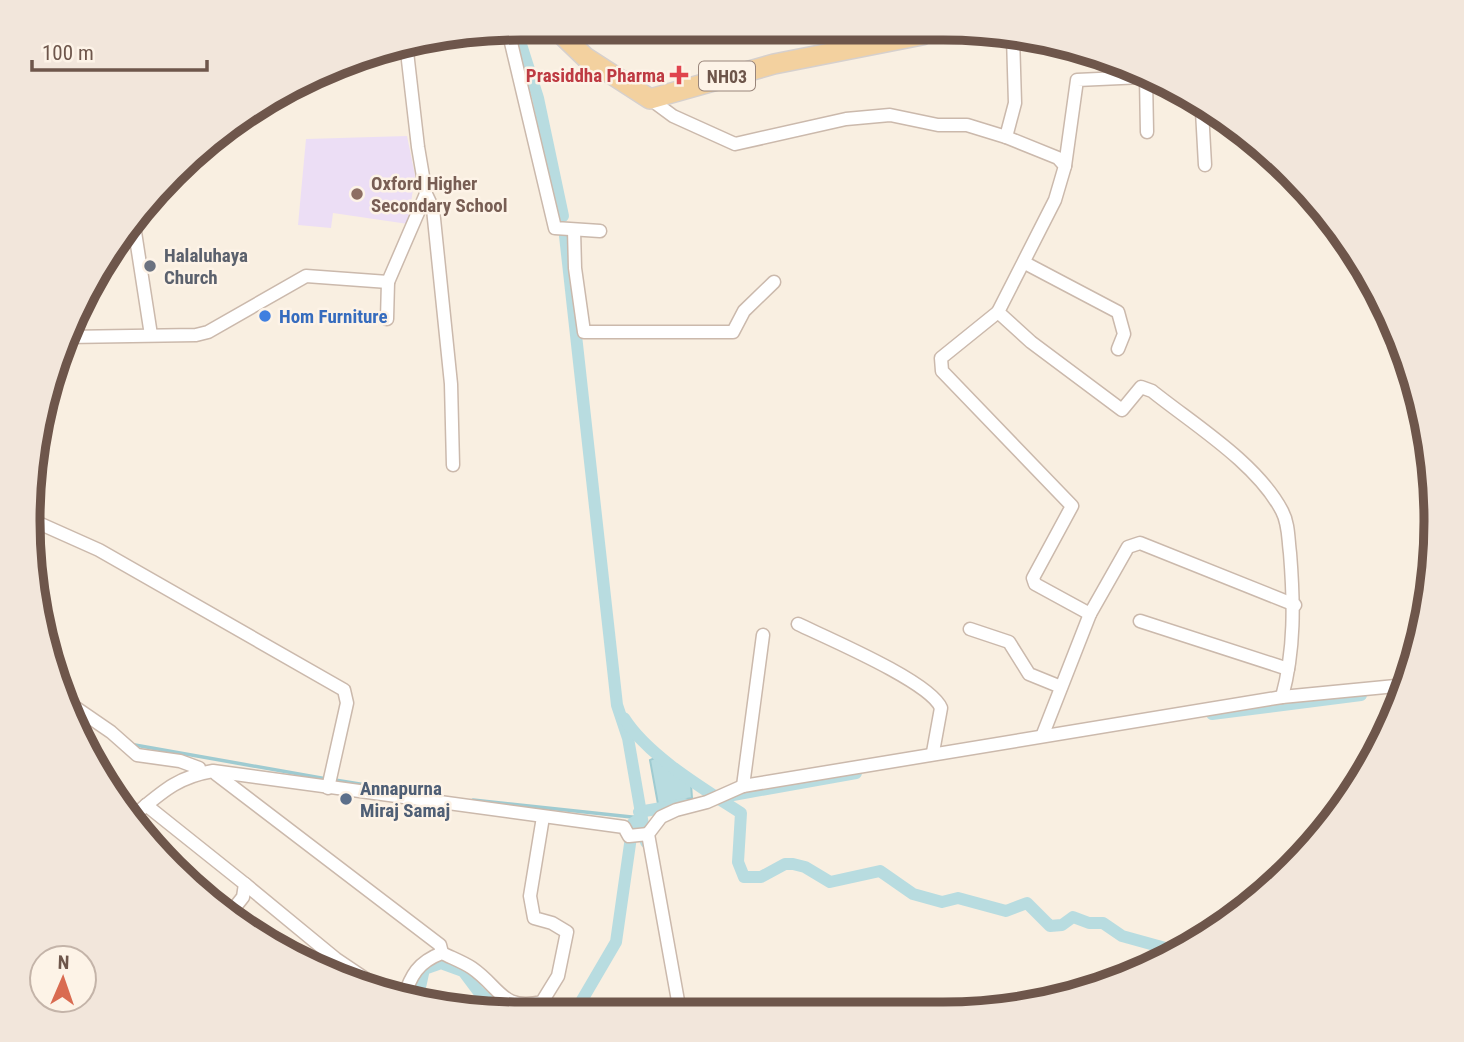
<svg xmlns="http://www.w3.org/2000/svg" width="1464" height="1042" font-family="'Roboto Condensed',sans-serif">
	<rect width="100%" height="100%" fill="#f9efe1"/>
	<path fill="#ecdef5" d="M407,136L415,175L408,224L333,213L331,228L298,225L306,139Z"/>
	<path fill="#b8dce0" stroke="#9fcbd1" stroke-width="2" d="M657,757L691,784L692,798L658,804L650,760Z"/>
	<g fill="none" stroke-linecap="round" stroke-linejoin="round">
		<g stroke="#9fcbd1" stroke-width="3.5">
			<path d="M661,31L678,35L685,31"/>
			<path d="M135,745L327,779"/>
			<path d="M335,780L403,791"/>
			<path d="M473,800L641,818"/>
		</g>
		<g stroke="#b8dce0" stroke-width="12">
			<path d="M519,38L538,98L563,216"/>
			<path d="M565,236L617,705L628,738L646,842"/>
			<path d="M1212,714L1361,695"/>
			<path d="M624,718C648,756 704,789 741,813L738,862L744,877H761L785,864H793L805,867L830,882L880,871L913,894L942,902L958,898L1006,911L1027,903L1050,926L1062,925L1073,917L1089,923H1103L1122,936L1169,949L1172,956"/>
			<path d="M722,797L856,773"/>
			<path d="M639,812L684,804"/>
			<path d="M417,1001L424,969L441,963L463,971L478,991L497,1007L519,1013"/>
			<path d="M575,1012L616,942L633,823L641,818"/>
		</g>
		<g stroke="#cbb9ac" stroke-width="15">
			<g id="street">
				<path d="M508,30L555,228L600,231"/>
				<path d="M1013,37L1015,103L1006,137L1058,158L1065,166L1055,200L998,312L1031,342L1122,410L1141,387L1152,391C1193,424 1257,463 1282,511C1289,524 1288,539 1290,553C1294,603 1295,649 1282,697"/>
				<path d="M406,43L418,147L426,194L433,209L451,384L453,465"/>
				<path d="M1146,78L1147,132"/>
				<path d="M650,99L673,116L735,144L846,119L890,115L938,125H967L1006,137"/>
				<path d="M1197,101L1202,111L1205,165"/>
				<path d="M1065,166L1077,80L1143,77"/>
				<path d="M574,230L575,268L584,332H733L744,311L774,282"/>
				<path d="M135,232L151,335"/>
				<path d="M1025,263L1118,312L1124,334L1118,349"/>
				<path d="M998,312L941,358L942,371L1072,506L1033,578L1035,584L1090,614L1128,547L1140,543L1295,605"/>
				<path d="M387,319L388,282"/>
				<path d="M67,337L196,335L208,332L306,276L388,282L426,194"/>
				<path d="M34,521L99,550L344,690L347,703L328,788"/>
				<path d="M1140,621L1288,669"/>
				<path d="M798,624C827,638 931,682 941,708L933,752"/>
				<path d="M970,629L1009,642L1029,674L1061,687"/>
				<path d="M63,699L111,732L137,755L180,761L199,768V773"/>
				<path d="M1043,734L1090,614"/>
				<path d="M216,774L440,945L442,953"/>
				<path d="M743,786L763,635"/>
				<path d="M146,805L245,884L243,897L228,916"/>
				<path d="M132,817C160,794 176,777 213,771L624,827L629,836L648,834"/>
				<path d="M245,884L336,959L391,996"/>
				<path d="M403,999C411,975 418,962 442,953C452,958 463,962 472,968C501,988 501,1011 542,1002L558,976L567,932L552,923L534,918L530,896L543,817"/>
				<path d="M680,1012L648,834L661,817L676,810L707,802L743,786L1282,697L1406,685"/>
			</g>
		</g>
		<g stroke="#d6d0cd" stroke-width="22">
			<path id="primary" d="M556,29L585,57L650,99L774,64L922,35"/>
		</g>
		<use href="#street" stroke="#fff" stroke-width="12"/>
		<use href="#primary" stroke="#f3d19f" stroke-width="19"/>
	</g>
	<path fill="#e0444e" stroke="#fdf3e7" stroke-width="2.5" d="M675.5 64.5h7v7h7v7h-7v7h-7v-7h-7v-7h7z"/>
	<circle fill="#8d6e63" stroke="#fdf3e7" stroke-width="2.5" cx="357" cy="194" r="7"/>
	<circle fill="#6b7280" stroke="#fdf3e7" stroke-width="2.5" cx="150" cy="266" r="7"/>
	<circle fill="#3f7fe0" stroke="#fdf3e7" stroke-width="2.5" cx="265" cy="316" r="7"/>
	<circle fill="#5c6f8a" stroke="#fdf3e7" stroke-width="2.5" cx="346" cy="799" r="7"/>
	<g text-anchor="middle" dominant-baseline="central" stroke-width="5" stroke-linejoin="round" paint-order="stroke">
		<rect fill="#fdf3e7" stroke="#99857a" stroke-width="2" x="699" y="61.5" width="56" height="29" rx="5"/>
		<g font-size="18" font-weight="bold" fill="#6e564b">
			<text x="727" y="76">NH03</text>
		</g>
		<g font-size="19" font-weight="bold" fill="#be3a42" stroke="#fdf3e7" text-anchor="end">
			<text x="665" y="75">Prasiddha Pharma</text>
		</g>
		<g font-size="19" font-weight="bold" fill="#785e54" stroke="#fdf3e7" text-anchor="start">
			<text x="371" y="183">Oxford Higher<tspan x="371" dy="22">Secondary School</tspan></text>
		</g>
		<g font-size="19" font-weight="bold" fill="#5b616d" stroke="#fdf3e7" text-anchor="start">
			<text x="164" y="255">Halaluhaya<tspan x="164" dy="22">Church</tspan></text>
		</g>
		<g font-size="19" font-weight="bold" fill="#366cbe" stroke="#fdf3e7" text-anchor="start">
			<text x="279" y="316">Hom Furniture</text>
		</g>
		<g font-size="19" font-weight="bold" fill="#4e5e75" stroke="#fdf3e7" text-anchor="start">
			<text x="360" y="788">Annapurna<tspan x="360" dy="22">Miraj Samaj</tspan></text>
		</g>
	</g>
	<path d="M0 0H1464V1042H0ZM521 40H943A481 481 0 0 1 1424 521V521A481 481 0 0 1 943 1002H521A481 481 0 0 1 40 521V521A481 481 0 0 1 521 40Z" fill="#f2e6db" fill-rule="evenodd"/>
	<path fill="none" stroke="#6e564b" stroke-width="9" d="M521 40H943A481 481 0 0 1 1424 521V521A481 481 0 0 1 943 1002H521A481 481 0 0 1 40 521V521A481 481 0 0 1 521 40Z"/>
	<g transform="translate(63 979) rotate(2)"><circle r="33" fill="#fdf3e7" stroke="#c4b4a9" stroke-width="2"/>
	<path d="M0-5L12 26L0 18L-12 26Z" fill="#d96b51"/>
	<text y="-10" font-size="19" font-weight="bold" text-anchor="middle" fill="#6e564b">N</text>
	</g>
	<path d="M32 60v10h175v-10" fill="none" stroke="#6e564b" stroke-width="3.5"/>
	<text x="42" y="60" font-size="21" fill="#6e564b" stroke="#fdf3e7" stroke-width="5" paint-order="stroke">100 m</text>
</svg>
